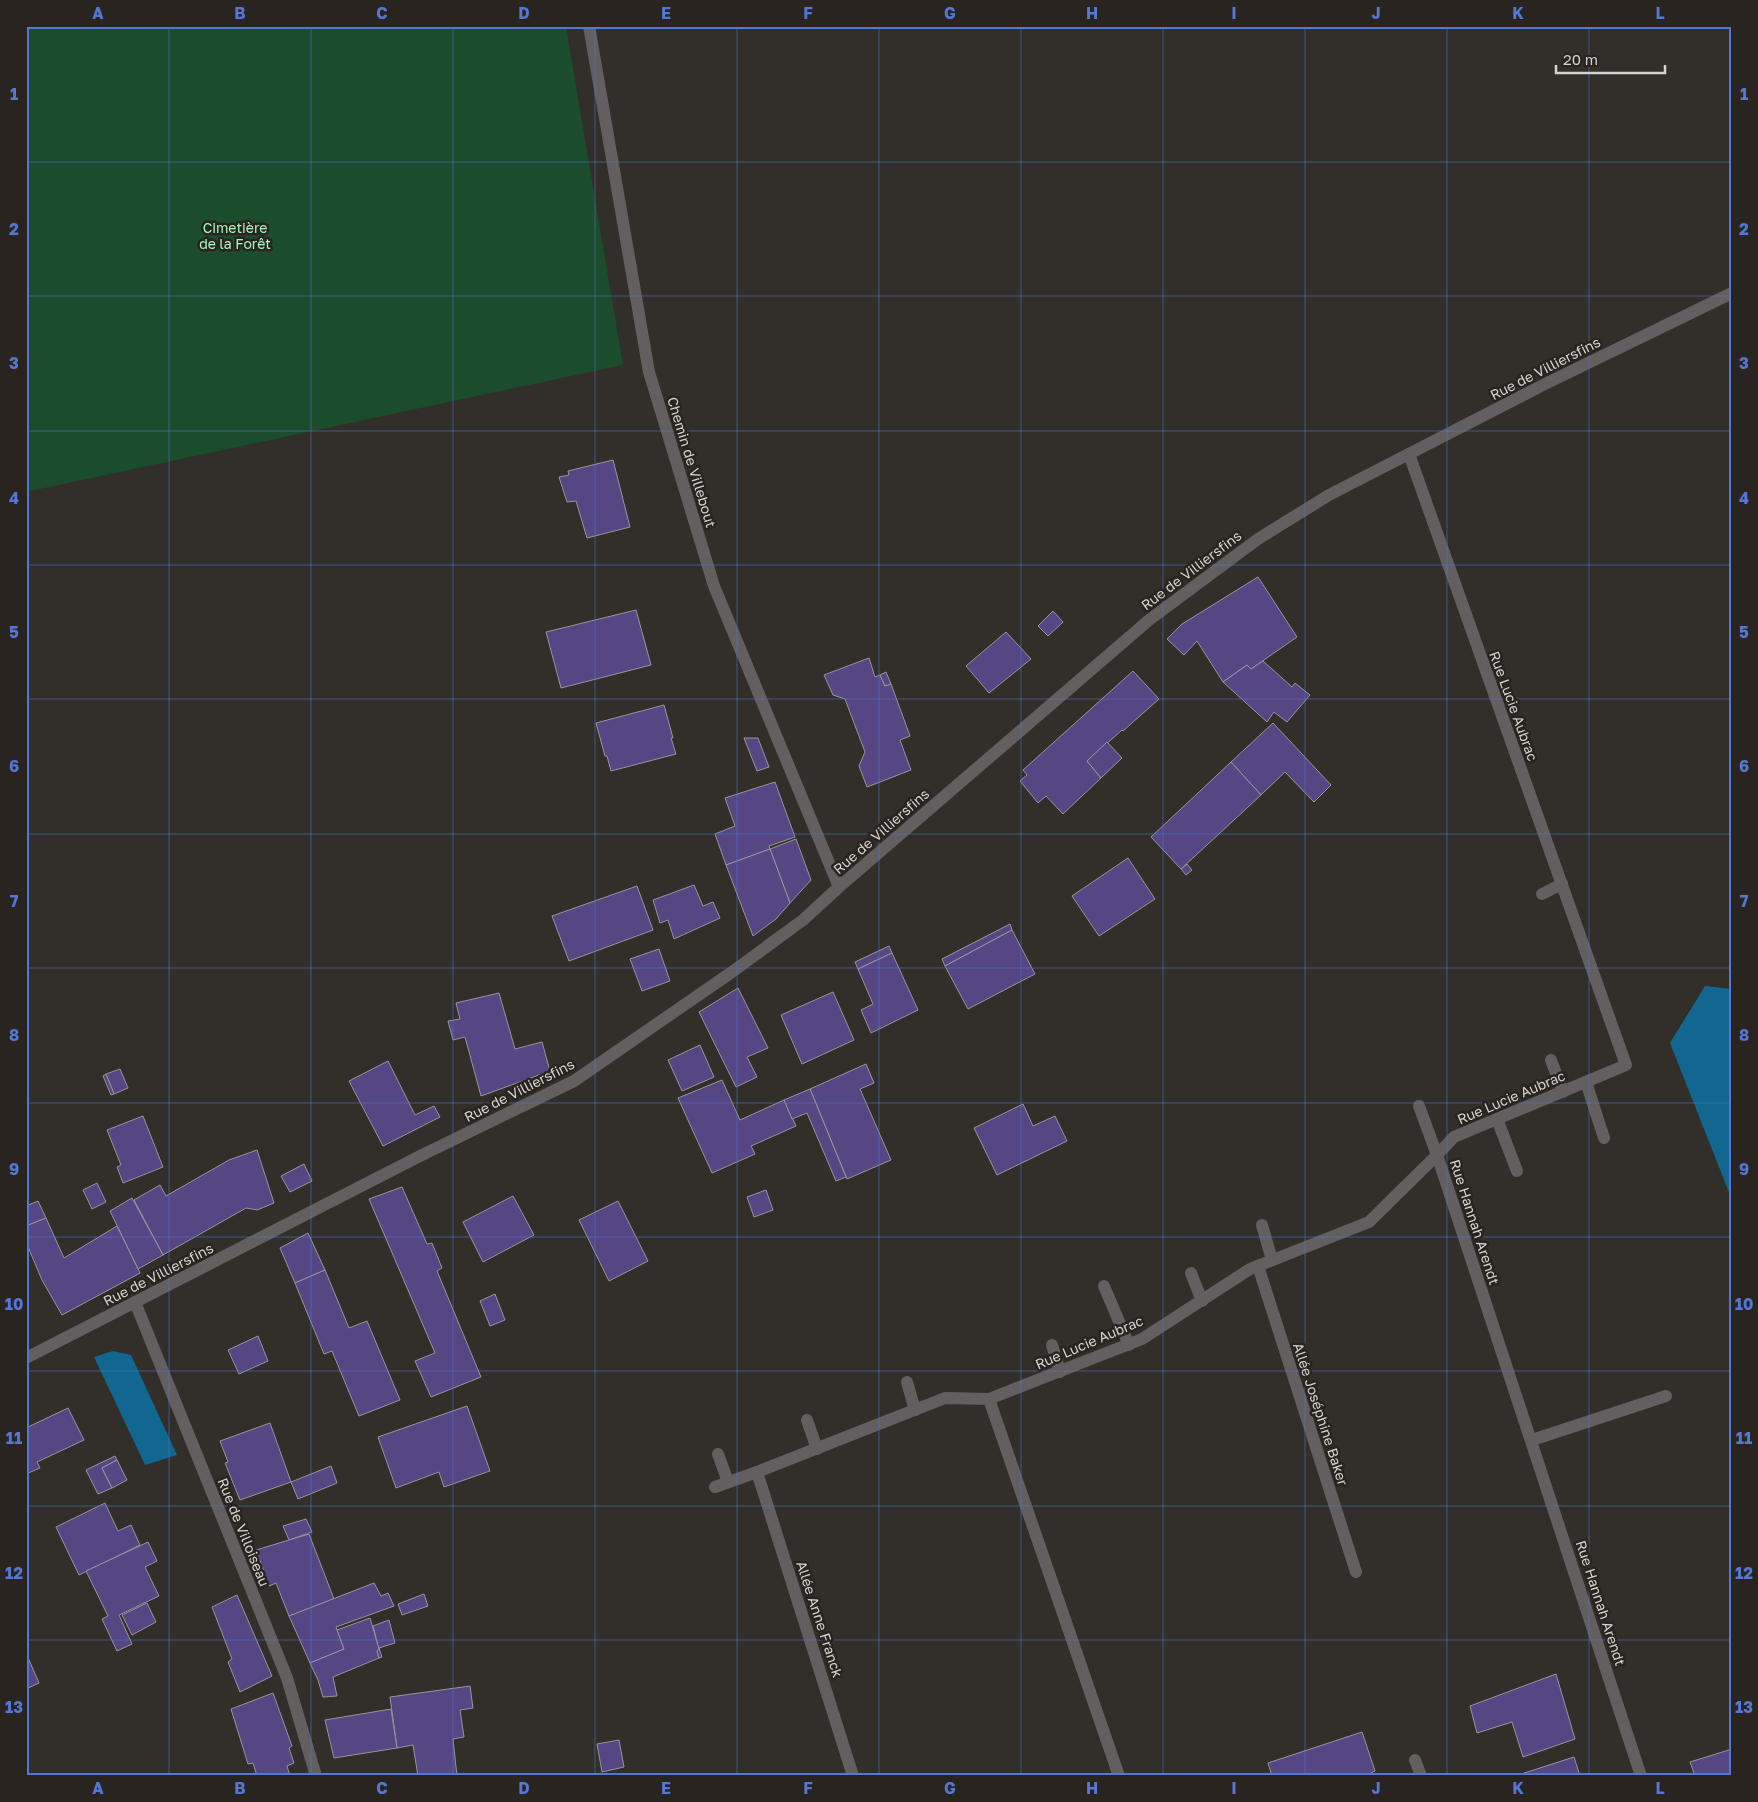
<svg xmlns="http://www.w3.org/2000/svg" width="1758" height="1802" font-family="'Golos Text',sans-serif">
	<rect width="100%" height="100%" fill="#322e29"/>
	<path fill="#1b4c2b" d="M26,26H566L623,365L26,492Z"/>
	<g fill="#116790">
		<path d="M1705,986L1732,989V1200L1670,1043Z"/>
		<path d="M113,1351L131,1355L177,1455L145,1465L94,1357Z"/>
	</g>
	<g fill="#564684" stroke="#97969d">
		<path d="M613,460L630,527L587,538L576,501L567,502L559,477L569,475L568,471Z"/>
		<path d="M1258,577L1297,637L1251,669L1247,665L1223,682L1197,641L1184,655L1167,639L1182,624Z"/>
		<path d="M636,610L651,665L561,688L546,632Z"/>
		<path d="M1053,611L1063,622L1048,636L1038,626Z"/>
		<path d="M1006,632L1031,659L989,693L966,666Z"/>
		<path d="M869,658L875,677L880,675L885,686L891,684L910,736L900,740L911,770L867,787L859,766L865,752L845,699L833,695L824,675Z"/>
		<path d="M1263,661L1292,687L1295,683L1310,695L1287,722L1274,712L1267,722L1223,682L1247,665L1251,669Z"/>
		<path d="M1133,671L1159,699L1123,731L1122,730L1087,761L1101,778L1063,814L1046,796L1038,803L1020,781L1027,775L1023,770Z"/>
		<path d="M886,672L891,684L885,686L880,675Z"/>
		<path d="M664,705L673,738H671L676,754L611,771L607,756H605L596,723Z"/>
		<path d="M1273,723L1331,785L1314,802L1285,772L1261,795L1231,762Z"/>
		<path d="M744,738H758L769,767L757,771Z"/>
		<path d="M1107,742L1122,758L1101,778L1087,761Z"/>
		<path d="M1231,762L1261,795L1181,869L1151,837Z"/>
		<path d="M775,782L795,837L769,846L770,849L726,865L715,834L735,826L725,798Z"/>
		<path d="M796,839L811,880L790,903L770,849Z"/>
		<path d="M770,849L790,903L776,919L753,936L726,865Z"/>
		<path d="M1128,858L1155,899L1099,936L1072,896Z"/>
		<path d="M1187,864L1192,870L1186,875L1181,869Z"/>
		<path d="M694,885L703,906L713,902L720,918L674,939L668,920L660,923L653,900Z"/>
		<path d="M637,886L653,930L569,961L552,916Z"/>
		<path d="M1010,924L1012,930L945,966L942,959Z"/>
		<path d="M1012,930L1035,974L968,1009L945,966Z"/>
		<path d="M889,946L892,953L858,969L855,962Z"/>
		<path d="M659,949L670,981L642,991L630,959Z"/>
		<path d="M892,953L918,1010L871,1033L861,1010L873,1004L858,969Z"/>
		<path d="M738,988L768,1048L747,1057L757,1077L736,1087L699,1012Z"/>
		<path d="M833,992L854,1040L802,1064L781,1015Z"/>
		<path d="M499,993L515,1049L542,1042L550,1071L481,1096L465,1037L453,1040L448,1021L460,1019L456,1003Z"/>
		<path d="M700,1045L714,1077L682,1091L668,1060Z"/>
		<path d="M388,1061L415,1115L434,1106L440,1117L383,1146L349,1081Z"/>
		<path d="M866,1064L874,1083L860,1089L891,1160L847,1179L810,1089Z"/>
		<path d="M120,1069L128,1088L114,1094L106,1074Z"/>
		<path d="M106,1074L114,1094L111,1095L103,1076Z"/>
		<path d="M722,1080L740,1120L784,1100L796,1126L751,1146L755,1154L712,1173L678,1098Z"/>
		<path d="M810,1089L846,1177L836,1181L807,1113L792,1119L784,1100Z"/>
		<path d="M1023,1104L1033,1126L1055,1116L1067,1141L997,1175L974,1128Z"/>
		<path d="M143,1116L163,1167L123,1183L117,1167L121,1165L107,1130Z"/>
		<path d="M257,1150L274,1203L257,1210L246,1208L163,1255L134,1200L160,1185L166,1196L229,1160Z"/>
		<path d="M304,1164L312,1181L290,1192L281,1176Z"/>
		<path d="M97,1183L106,1202L92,1209L83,1190Z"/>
		<path d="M402,1187L427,1244L432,1243L442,1268L437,1271L481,1377L431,1397L415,1361L435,1353L369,1199Z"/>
		<path d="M766,1190L773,1210L754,1217L747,1197Z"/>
		<path d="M513,1196L534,1235L483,1262L463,1222Z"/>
		<path d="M132,1198L163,1255L138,1269L110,1211Z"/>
		<path d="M38,1201L46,1218L26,1226V1206Z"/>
		<path d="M618,1201L648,1261L609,1281L579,1220Z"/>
		<path d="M46,1218L64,1258L117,1226L140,1273L62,1315L42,1280L26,1242V1226Z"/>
		<path d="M308,1233L325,1270L295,1283L280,1248Z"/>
		<path d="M325,1270L349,1328L367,1321L400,1400L359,1416L332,1351L324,1354L295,1283Z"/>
		<path d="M495,1294L505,1320L490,1326L480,1301Z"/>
		<path d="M258,1336L268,1361L239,1374L228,1350Z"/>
		<path d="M467,1406L490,1471L444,1487L439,1472L396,1488L378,1437Z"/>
		<path d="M68,1408L84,1440L37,1462L40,1468L26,1474V1428Z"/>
		<path d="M270,1423L291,1482L240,1500L225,1463L228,1462L220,1441Z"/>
		<path d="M115,1456L117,1460L102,1468L112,1488L98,1494L86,1470Z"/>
		<path d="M117,1460L127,1480L112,1488L102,1468Z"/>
		<path d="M331,1466L337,1483L298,1499L291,1482Z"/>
		<path d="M105,1503L118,1531L131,1525L140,1545L79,1575L56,1527Z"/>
		<path d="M306,1519L312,1532L289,1540L283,1526Z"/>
		<path d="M309,1534L334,1599L289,1616L276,1583L269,1586L256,1550Z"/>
		<path d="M148,1542L157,1561L145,1567L159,1596L119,1615L132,1644L117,1651L102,1619L108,1616L86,1571Z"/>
		<path d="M374,1583L381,1596L388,1593L394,1606L336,1627L344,1649L310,1663L289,1616Z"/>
		<path d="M424,1594L428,1606L402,1615L398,1604Z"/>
		<path d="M237,1595L272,1676L240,1692L228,1662L232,1659L212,1607Z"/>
		<path d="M147,1603L156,1622L132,1635L122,1615Z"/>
		<path d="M370,1618L379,1649L377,1651L379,1658L333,1677L337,1696L323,1697L318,1680L310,1663L344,1649L337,1630Z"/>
		<path d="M389,1620L395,1643L379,1648L382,1657L379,1658L377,1651L379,1649L373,1626Z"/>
		<path d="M26,1653L39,1683L26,1689Z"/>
		<path d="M1556,1674L1575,1739L1523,1757L1512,1722L1477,1733L1470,1706Z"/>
		<path d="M470,1686L473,1708L460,1710L464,1737L453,1739L457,1776H418L413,1745L397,1748L390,1697Z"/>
		<path d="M273,1693L292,1746L289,1748L294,1763L287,1766L290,1776H257L253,1763L248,1764L231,1709Z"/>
		<path d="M391,1709L397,1748L334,1758L325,1720Z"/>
		<path d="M1362,1732L1375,1771L1365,1776H1272L1268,1763Z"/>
		<path d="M619,1740L624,1767L602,1772L597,1744Z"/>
		<path d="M1732,1749V1776H1695L1690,1762Z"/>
		<path d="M1574,1757L1580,1776H1515Z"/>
	</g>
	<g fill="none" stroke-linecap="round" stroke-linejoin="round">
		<g stroke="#635f60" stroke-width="12">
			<path d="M1542,894L1562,884"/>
			<path d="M1551,1060L1563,1092"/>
			<path d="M1586,1082L1604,1138"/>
			<path d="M1419,1106L1437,1155"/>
			<path d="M1497,1119L1517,1171"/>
			<path d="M1262,1225L1272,1260"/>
			<path d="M1191,1273L1202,1301"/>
			<path d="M1104,1286L1129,1345"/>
			<path d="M1052,1345L1060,1372"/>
			<path d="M907,1382L915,1410"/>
			<path d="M807,1420L817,1449"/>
			<path d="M718,1454L728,1482"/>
		</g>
		<g stroke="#635f60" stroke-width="12">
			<path d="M589,26L649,372L714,586L839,887"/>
			<path d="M1437,1155L1641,1776"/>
			<path d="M1258,1266L1356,1572"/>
			<path d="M135,1302L287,1678L316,1776"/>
			<path d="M26,1358L420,1156L574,1081L732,972L803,920L839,887L1149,620L1258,539L1329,495L1547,383L1732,293"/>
			<path d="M1532,1440L1666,1396"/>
			<path d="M715,1487L757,1472"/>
			<path d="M1415,1760L1421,1776"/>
			<path d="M853,1776L757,1472L945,1398L989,1399"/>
			<path d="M1119,1776L989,1399L1142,1339L1250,1269L1369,1222L1437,1155L1454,1137L1626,1065L1409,454"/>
		</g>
	</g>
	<path fill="none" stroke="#5476d5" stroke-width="1" stroke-opacity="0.55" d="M169,26V1776M311,26V1776M453,26V1776M595,26V1776M737,26V1776M879,26V1776M1021,26V1776M1163,26V1776M1305,26V1776M1447,26V1776M1589,26V1776M26,162H1732M26,296H1732M26,431H1732M26,565H1732M26,699H1732M26,834H1732M26,968H1732M26,1103H1732M26,1237H1732M26,1371H1732M26,1506H1732M26,1640H1732"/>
	<g text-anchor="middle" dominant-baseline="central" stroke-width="5" stroke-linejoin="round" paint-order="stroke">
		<g font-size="14" fill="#9ffcb7" stroke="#292420">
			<text x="235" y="227">Cimetière<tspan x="235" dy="16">de la Forêt</tspan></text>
		</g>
		<g font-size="14" fill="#d5d3cf" stroke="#292420">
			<text transform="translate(1545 368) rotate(-27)">Rue de Villiersfins</text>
			<text transform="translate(692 462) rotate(73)">Chemin de Villebout</text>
			<text transform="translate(1191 570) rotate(-37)">Rue de Villiersfins</text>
			<text transform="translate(1514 706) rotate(70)">Rue Lucie Aubrac</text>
			<text transform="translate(881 831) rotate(-41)">Rue de Villiersfins</text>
			<text transform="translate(519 1090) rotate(-27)">Rue de Villiersfins</text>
			<text transform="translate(1511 1097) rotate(-23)">Rue Lucie Aubrac</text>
			<text transform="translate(1475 1222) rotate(72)">Rue Hannah Arendt</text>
			<text transform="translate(158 1274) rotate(-27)">Rue de Villiersfins</text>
			<text transform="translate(1089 1342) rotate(-23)">Rue Lucie Aubrac</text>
			<text transform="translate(1321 1414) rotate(72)">Allée Joséphine Baker</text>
			<text transform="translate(244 1532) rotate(68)">Rue de Villoiseau</text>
			<text transform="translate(1601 1603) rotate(72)">Rue Hannah Arendt</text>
			<text transform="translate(820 1619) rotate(72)">Allée Anne Franck</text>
		</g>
	</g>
	<rect width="1758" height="1802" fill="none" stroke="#292420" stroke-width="55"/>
	<path d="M1556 65v8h109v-8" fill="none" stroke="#d5d3cf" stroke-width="2.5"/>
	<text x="1563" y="65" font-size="15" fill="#d5d3cf" stroke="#292420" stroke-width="4" paint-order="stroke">20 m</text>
	<rect x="28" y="28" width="1702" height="1746" fill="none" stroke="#5476d5" stroke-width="2"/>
	<g font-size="16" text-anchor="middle" font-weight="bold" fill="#5476d5">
		<text x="98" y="19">A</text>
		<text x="240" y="19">B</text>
		<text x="382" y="19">C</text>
		<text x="524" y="19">D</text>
		<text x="666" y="19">E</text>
		<text x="808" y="19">F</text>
		<text x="950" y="19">G</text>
		<text x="1092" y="19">H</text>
		<text x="1234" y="19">I</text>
		<text x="1376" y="19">J</text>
		<text x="1518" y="19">K</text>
		<text x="1660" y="19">L</text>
		<text x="14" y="100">1</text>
		<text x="1744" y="100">1</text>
		<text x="14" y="235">2</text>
		<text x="1744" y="235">2</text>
		<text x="14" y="369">3</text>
		<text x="1744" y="369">3</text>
		<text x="14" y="504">4</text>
		<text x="1744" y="504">4</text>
		<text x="14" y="638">5</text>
		<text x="1744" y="638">5</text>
		<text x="14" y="772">6</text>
		<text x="1744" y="772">6</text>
		<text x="14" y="907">7</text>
		<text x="1744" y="907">7</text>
		<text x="14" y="1041">8</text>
		<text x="1744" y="1041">8</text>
		<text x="14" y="1175">9</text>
		<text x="1744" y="1175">9</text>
		<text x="14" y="1310">10</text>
		<text x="1744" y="1310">10</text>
		<text x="14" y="1444">11</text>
		<text x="1744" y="1444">11</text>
		<text x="14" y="1579">12</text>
		<text x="1744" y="1579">12</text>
		<text x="14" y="1713">13</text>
		<text x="1744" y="1713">13</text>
		<text x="98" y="1794">A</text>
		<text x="240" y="1794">B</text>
		<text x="382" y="1794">C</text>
		<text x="524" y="1794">D</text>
		<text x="666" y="1794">E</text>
		<text x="808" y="1794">F</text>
		<text x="950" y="1794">G</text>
		<text x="1092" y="1794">H</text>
		<text x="1234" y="1794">I</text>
		<text x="1376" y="1794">J</text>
		<text x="1518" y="1794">K</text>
		<text x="1660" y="1794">L</text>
	</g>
</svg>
